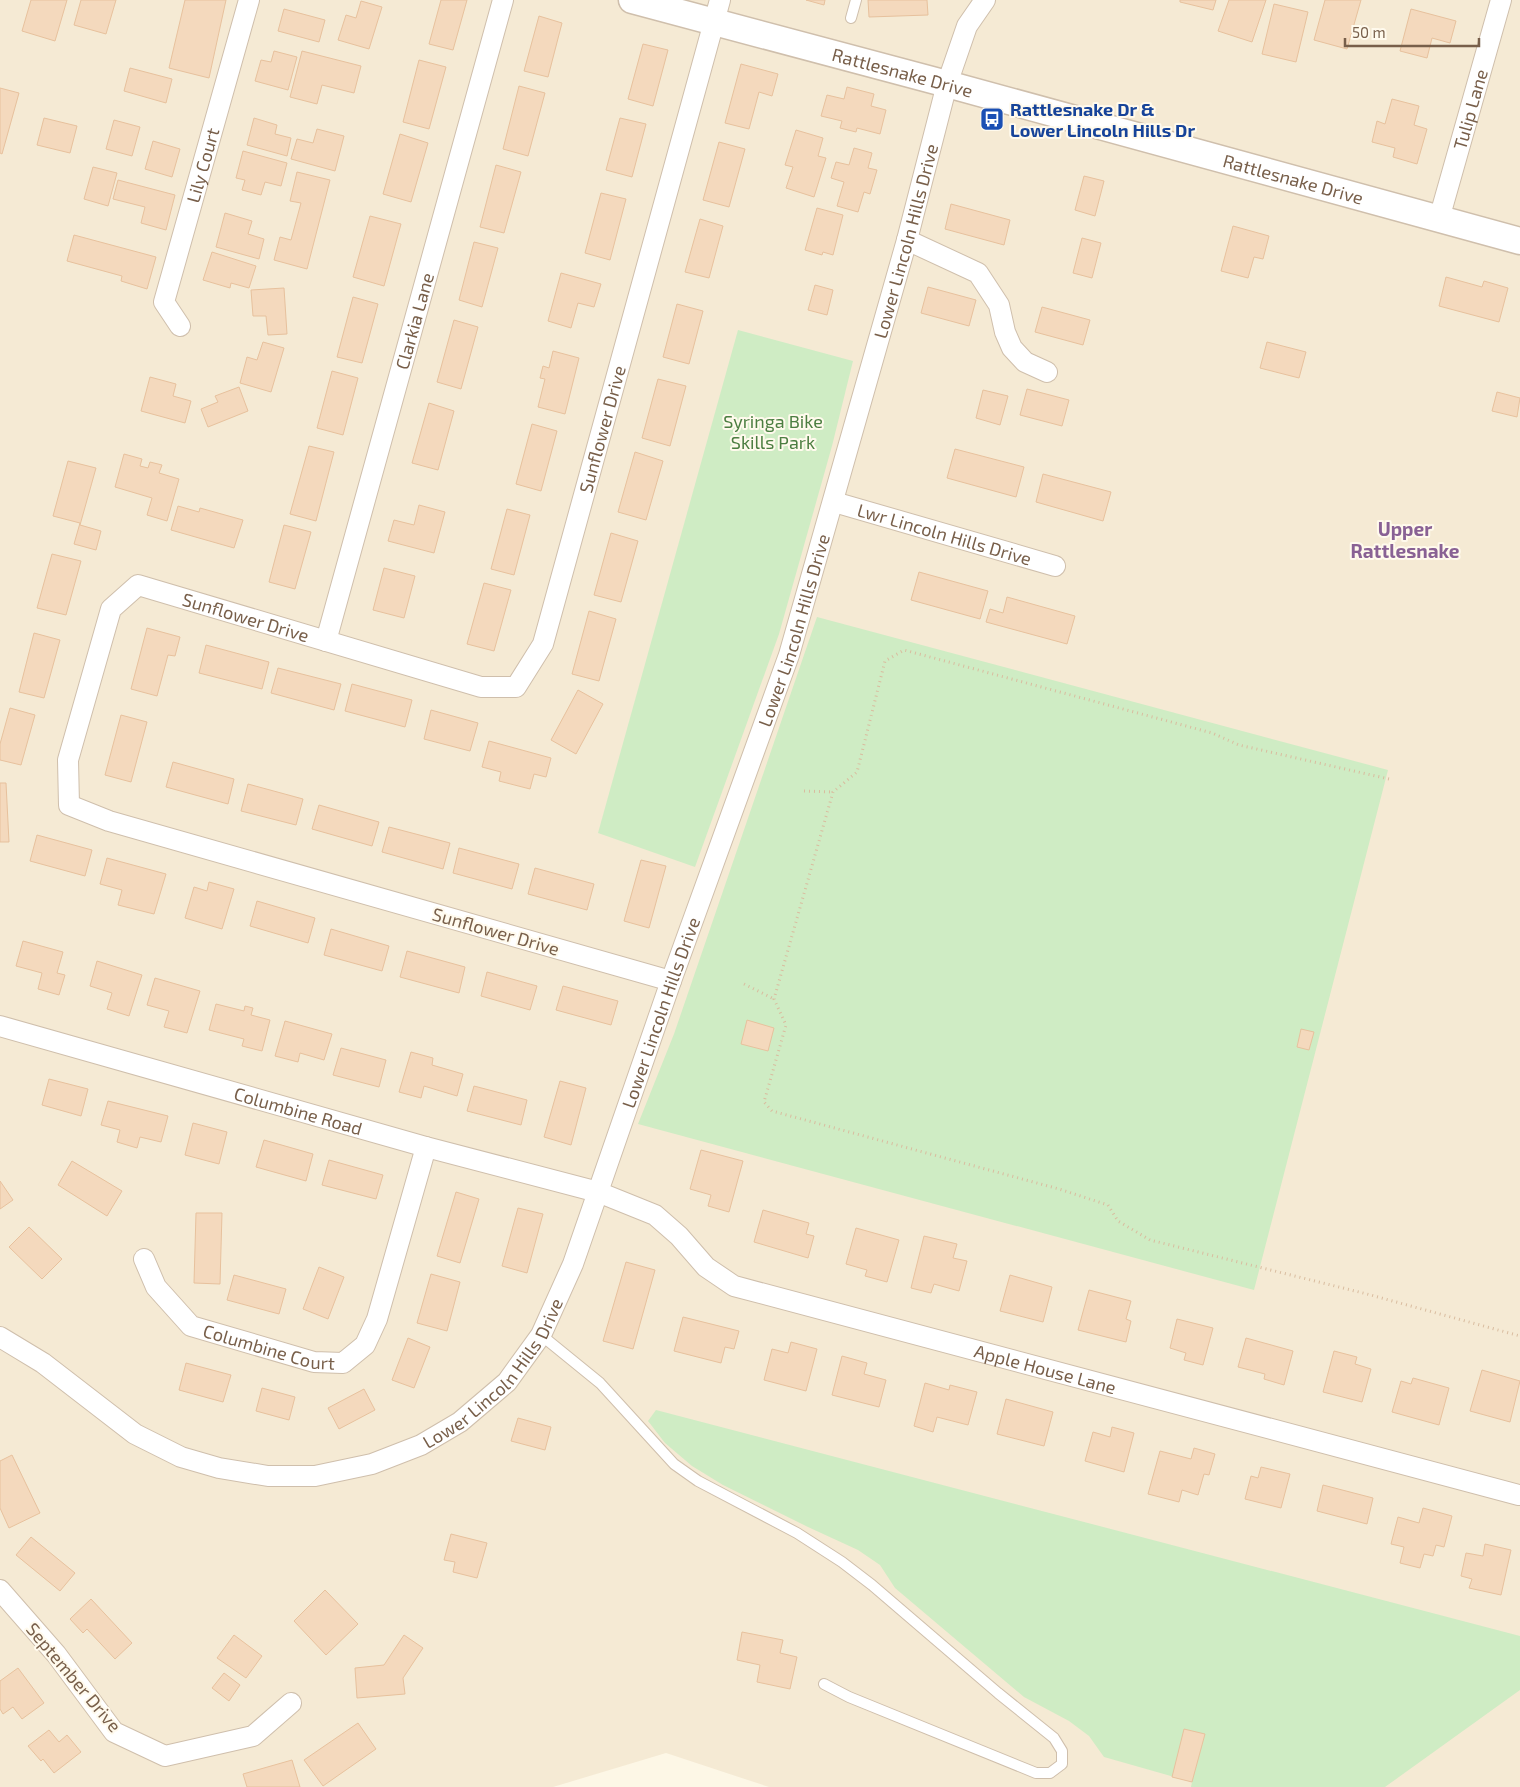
<svg xmlns="http://www.w3.org/2000/svg" width="1520" height="1787" font-family="'Exo 2',sans-serif">
	<rect width="100%" height="100%" fill="#fdf7e6"/>
	<path fill="#f5ead4" d="M0,0H1520V1787H769L666,1753L553,1787H0Z"/>
	<g fill="#cfecc4">
		<path d="M738,330L853,361L832,446L779,634L695,867L598,833Z"/>
		<path d="M817,617L1388,770L1254,1290L638,1124L674,1034Z"/>
		<path d="M656,1410L1520,1636V1690L1385,1787H1191L1192,1782L1104,1757L1089,1736L1069,1721L1024,1697L895,1588L880,1565L858,1550L808,1527L723,1485L692,1466L665,1443L648,1421Z"/>
	</g>
	<g fill="#f4d9bd" stroke="#e7c19d">
		<path d="M31,0H67L55,41L22,31Z"/>
		<path d="M81,0H116L106,34L74,25Z"/>
		<path d="M185,0H226L209,78L169,68Z"/>
		<path d="M441,0H467L453,50L429,44Z"/>
		<path d="M806,0H825L824,5Z"/>
		<path d="M868,0H927L928,15L869,17Z"/>
		<path d="M1180,0H1216L1213,10L1180,2Z"/>
		<path d="M1229,0H1266L1252,42L1218,31Z"/>
		<path d="M1325,0H1361L1347,49L1314,40Z"/>
		<path d="M361,1L382,7L369,49L338,40L346,15L356,18Z"/>
		<path d="M1274,4L1308,12L1296,62L1262,54Z"/>
		<path d="M284,9L325,20L319,42L278,31Z"/>
		<path d="M1411,9L1456,21L1450,43L1432,38L1427,58L1400,51Z"/>
		<path d="M539,16L562,23L548,77L524,71Z"/>
		<path d="M643,44L668,50L653,106L628,99Z"/>
		<path d="M274,51L297,57L288,90L255,81L261,60L271,62Z"/>
		<path d="M302,51L361,66L354,93L322,85L317,104L290,97Z"/>
		<path d="M419,60L446,67L429,129L403,122Z"/>
		<path d="M741,64L778,74L772,96L759,92L749,129L725,123Z"/>
		<path d="M130,68L172,79L166,103L124,91Z"/>
		<path d="M519,86L545,93L528,156L503,149Z"/>
		<path d="M847,87L874,94L871,106L886,110L880,134L857,128L856,132L840,128L842,121L821,116L827,95L844,99Z"/>
		<path d="M0,88L19,93L2,154L0,153Z"/>
		<path d="M1392,99L1419,106L1414,125L1427,129L1417,164L1393,157L1395,148L1372,142L1377,121L1385,124Z"/>
		<path d="M44,118L77,126L70,153L37,145Z"/>
		<path d="M254,118L277,125L275,134L291,138L287,156L247,145Z"/>
		<path d="M620,118L646,124L632,177L606,170Z"/>
		<path d="M114,120L140,127L132,156L106,149Z"/>
		<path d="M317,129L344,136L335,171L291,159L297,139L313,143Z"/>
		<path d="M796,130L823,138L818,156L826,158L814,197L786,188L793,167L785,165Z"/>
		<path d="M400,134L428,143L411,202L383,194Z"/>
		<path d="M153,141L180,149L172,177L145,169Z"/>
		<path d="M719,142L745,149L729,207L703,200Z"/>
		<path d="M854,148L872,153L868,168L877,170L870,194L864,192L858,212L837,206L844,182L831,178L836,162L849,165Z"/>
		<path d="M243,151L287,163L281,186L265,182L261,195L242,190L245,180L236,178Z"/>
		<path d="M496,165L521,172L504,233L480,227Z"/>
		<path d="M93,167L117,173L108,206L84,199Z"/>
		<path d="M297,172L330,180L307,269L274,260L280,237L291,240L301,203L290,201Z"/>
		<path d="M1084,176L1104,181L1095,216L1075,210Z"/>
		<path d="M118,180L175,195L166,230L141,223L145,207L113,199Z"/>
		<path d="M601,193L626,199L610,260L585,253Z"/>
		<path d="M951,204L1010,220L1004,245L945,229Z"/>
		<path d="M817,208L843,215L833,255L823,252L822,255L805,250Z"/>
		<path d="M225,213L252,221L248,234L264,239L259,259L216,247Z"/>
		<path d="M370,216L401,224L384,286L353,277Z"/>
		<path d="M700,219L723,226L709,278L685,272Z"/>
		<path d="M1233,226L1269,236L1263,259L1254,257L1248,278L1221,271Z"/>
		<path d="M74,235L156,257L147,289L121,281L122,276L67,261Z"/>
		<path d="M1082,238L1101,243L1092,278L1073,273Z"/>
		<path d="M474,242L498,248L482,307L459,300Z"/>
		<path d="M212,252L256,266L249,288L231,283L230,288L203,280Z"/>
		<path d="M561,273L601,284L594,307L578,303L571,328L548,321Z"/>
		<path d="M1446,277L1482,287L1484,281L1508,288L1499,322L1439,306Z"/>
		<path d="M815,285L833,290L827,315L808,310Z"/>
		<path d="M928,287L976,300L969,326L921,313Z"/>
		<path d="M284,288L287,334L268,335L266,316H253L251,290Z"/>
		<path d="M353,297L378,304L362,363L337,357Z"/>
		<path d="M677,304L703,311L689,364L663,357Z"/>
		<path d="M1042,307L1090,320L1083,345L1035,332Z"/>
		<path d="M454,320L478,327L461,389L437,382Z"/>
		<path d="M263,342L284,348L271,392L240,383L247,357L257,360Z"/>
		<path d="M1267,342L1306,352L1299,378L1260,368Z"/>
		<path d="M553,351L579,358L565,414L538,407L545,379L540,378L543,366L549,368Z"/>
		<path d="M332,371L358,378L343,435L317,428Z"/>
		<path d="M150,377L176,384L173,396L191,401L185,423L141,411Z"/>
		<path d="M658,379L686,386L670,446L642,438Z"/>
		<path d="M239,387L248,411L208,427L201,409L218,402L215,396Z"/>
		<path d="M1027,389L1069,400L1062,426L1020,415Z"/>
		<path d="M983,390L1008,396L1000,425L976,418Z"/>
		<path d="M1497,392L1520,398L1517,417L1492,411Z"/>
		<path d="M429,403L454,411L438,470L412,463Z"/>
		<path d="M532,424L557,431L541,491L516,484Z"/>
		<path d="M309,446L334,452L316,521L290,514Z"/>
		<path d="M955,449L1024,467L1016,497L947,478Z"/>
		<path d="M635,452L663,461L646,520L618,512Z"/>
		<path d="M124,454L142,459L140,466L148,468L150,462L162,465L159,473L179,479L167,521L147,515L152,498L115,487Z"/>
		<path d="M68,461L96,468L80,525L101,531L96,550L74,544L80,523L53,516Z"/>
		<path d="M1043,474L1111,492L1103,521L1036,502Z"/>
		<path d="M419,505L445,512L434,553L388,541L394,520L414,525Z"/>
		<path d="M178,506L199,512L200,508L243,520L234,548L171,530Z"/>
		<path d="M507,509L530,515L514,575L491,569Z"/>
		<path d="M284,525L311,532L295,589L269,582Z"/>
		<path d="M611,533L638,541L621,602L594,595Z"/>
		<path d="M52,554L81,561L66,615L37,608Z"/>
		<path d="M384,568L415,576L404,618L373,610Z"/>
		<path d="M919,572L988,591L980,619L911,600Z"/>
		<path d="M484,583L511,590L494,651L467,644Z"/>
		<path d="M1007,597L1075,616L1067,644L986,622L990,609L1003,613Z"/>
		<path d="M589,611L616,619L599,681L572,674Z"/>
		<path d="M147,628L180,637L175,656L168,655L157,696L131,689Z"/>
		<path d="M34,633L60,640L44,698L19,692Z"/>
		<path d="M206,645L269,662L262,689L199,673Z"/>
		<path d="M278,668L341,684L334,710L271,693Z"/>
		<path d="M352,684L412,700L405,727L345,711Z"/>
		<path d="M578,690L603,704L576,754L551,740Z"/>
		<path d="M10,708L35,715L21,765L0,760V744Z"/>
		<path d="M431,710L478,723L470,751L424,739Z"/>
		<path d="M121,715L147,722L131,782L105,775Z"/>
		<path d="M489,741L551,758L546,777L534,774L530,789L499,781L501,772L482,767Z"/>
		<path d="M173,762L234,779L228,804L166,787Z"/>
		<path d="M0,783H6L9,842H0Z"/>
		<path d="M248,784L303,799L296,825L241,811Z"/>
		<path d="M319,805L379,822L372,846L312,829Z"/>
		<path d="M389,827L450,843L443,869L382,852Z"/>
		<path d="M37,835L92,850L85,876L30,861Z"/>
		<path d="M459,848L519,864L512,889L453,873Z"/>
		<path d="M107,858L166,874L154,914L118,905L122,890L100,884Z"/>
		<path d="M641,860L666,866L649,928L624,921Z"/>
		<path d="M535,868L594,884L587,910L528,894Z"/>
		<path d="M209,882L234,889L222,929L185,918L194,887L207,891Z"/>
		<path d="M257,901L315,918L308,943L250,926Z"/>
		<path d="M331,929L389,946L382,971L324,955Z"/>
		<path d="M23,941L63,952L57,973L65,975L59,995L38,989L42,973L16,966Z"/>
		<path d="M407,951L465,967L459,993L400,977Z"/>
		<path d="M97,961L142,975L129,1016L107,1009L112,993L90,986Z"/>
		<path d="M487,972L537,986L530,1010L481,996Z"/>
		<path d="M155,978L200,991L187,1033L164,1027L169,1011L147,1005Z"/>
		<path d="M563,986L618,1001L611,1025L556,1010Z"/>
		<path d="M216,1004L244,1011L245,1006L253,1008L251,1015L270,1020L262,1051L242,1046L244,1039L209,1030Z"/>
		<path d="M747,1020L774,1028L768,1051L741,1044Z"/>
		<path d="M285,1021L332,1034L324,1060L300,1053L298,1062L275,1056Z"/>
		<path d="M1301,1029L1314,1032L1309,1050L1297,1047Z"/>
		<path d="M341,1048L386,1060L379,1087L333,1075Z"/>
		<path d="M411,1052L433,1058L432,1065L463,1074L457,1096L424,1086L421,1098L399,1092Z"/>
		<path d="M49,1079L88,1089L81,1116L42,1105Z"/>
		<path d="M560,1081L586,1088L571,1145L544,1137Z"/>
		<path d="M474,1086L527,1100L521,1125L467,1111Z"/>
		<path d="M108,1101L168,1116L161,1142L140,1137L137,1148L117,1142L120,1130L101,1125Z"/>
		<path d="M193,1123L227,1132L219,1164L185,1155Z"/>
		<path d="M264,1140L313,1154L306,1181L256,1167Z"/>
		<path d="M701,1150L743,1161L729,1212L708,1206L711,1195L690,1189Z"/>
		<path d="M329,1160L383,1175L376,1199L322,1185Z"/>
		<path d="M72,1161L122,1191L107,1216L58,1185Z"/>
		<path d="M0,1181L13,1200L0,1209Z"/>
		<path d="M456,1192L479,1199L460,1263L437,1256Z"/>
		<path d="M518,1208L543,1214L527,1273L502,1266Z"/>
		<path d="M763,1210L809,1223L806,1234L814,1236L808,1258L754,1242Z"/>
		<path d="M196,1213H222L220,1284L194,1283Z"/>
		<path d="M29,1227L62,1259L42,1279L9,1247Z"/>
		<path d="M856,1228L899,1240L887,1282L865,1276L867,1270L846,1264Z"/>
		<path d="M924,1236L957,1244L953,1258L967,1261L959,1291L934,1284L931,1293L911,1288Z"/>
		<path d="M626,1262L655,1270L633,1349L603,1341Z"/>
		<path d="M319,1267L344,1277L328,1319L303,1309Z"/>
		<path d="M431,1274L460,1282L447,1331L417,1323Z"/>
		<path d="M234,1275L286,1289L279,1314L227,1300Z"/>
		<path d="M1010,1275L1052,1287L1043,1322L1000,1311Z"/>
		<path d="M1089,1290L1131,1301L1126,1319L1131,1321L1126,1342L1078,1330Z"/>
		<path d="M683,1317L739,1331L734,1349L725,1347L721,1363L674,1351Z"/>
		<path d="M1177,1319L1213,1328L1203,1365L1184,1360L1186,1353L1170,1348Z"/>
		<path d="M408,1338L430,1347L414,1388L392,1380Z"/>
		<path d="M1246,1338L1293,1351L1284,1385L1264,1379L1265,1374L1238,1367Z"/>
		<path d="M791,1342L817,1349L806,1391L764,1380L772,1349L788,1353Z"/>
		<path d="M1334,1351L1357,1357L1355,1364L1371,1369L1362,1402L1323,1392Z"/>
		<path d="M842,1356L867,1363L864,1374L886,1380L879,1407L832,1395Z"/>
		<path d="M186,1363L231,1375L223,1402L179,1390Z"/>
		<path d="M1482,1370L1520,1381L1510,1422L1470,1411Z"/>
		<path d="M1413,1378L1449,1388L1439,1425L1392,1412L1401,1381L1411,1384Z"/>
		<path d="M925,1383L949,1390L950,1385L977,1392L968,1425L937,1417L933,1432L914,1426Z"/>
		<path d="M262,1388L295,1397L289,1420L256,1411Z"/>
		<path d="M364,1389L375,1410L339,1429L328,1408Z"/>
		<path d="M1006,1399L1053,1412L1044,1446L997,1434Z"/>
		<path d="M518,1418L551,1427L545,1450L511,1441Z"/>
		<path d="M1112,1427L1134,1433L1124,1472L1085,1461L1093,1432L1110,1437Z"/>
		<path d="M1194,1448L1215,1454L1209,1475L1204,1474L1198,1495L1182,1490L1179,1502L1148,1494L1160,1451L1191,1459Z"/>
		<path d="M12,1455L40,1513L9,1528L0,1508V1461Z"/>
		<path d="M1261,1467L1290,1474L1281,1508L1245,1499L1251,1476L1258,1478Z"/>
		<path d="M1323,1485L1373,1498L1367,1524L1317,1511Z"/>
		<path d="M1423,1508L1452,1516L1444,1547L1436,1545L1433,1556L1424,1554L1420,1568L1400,1563L1404,1547L1391,1544L1398,1517L1419,1523Z"/>
		<path d="M451,1534L487,1543L477,1578L453,1572L455,1562L444,1560Z"/>
		<path d="M31,1537L75,1573L60,1591L16,1555Z"/>
		<path d="M1485,1544L1511,1550L1501,1595L1469,1588L1472,1579L1461,1576L1466,1553L1483,1556Z"/>
		<path d="M325,1590L358,1624L326,1655L294,1621Z"/>
		<path d="M91,1599L132,1643L115,1659L87,1629L83,1633L70,1619Z"/>
		<path d="M742,1632L783,1640L780,1653L797,1657L790,1689L757,1682L760,1665L737,1660Z"/>
		<path d="M234,1635L262,1656L246,1678L217,1658Z"/>
		<path d="M404,1635L423,1648L403,1678L405,1694L357,1698L355,1668L384,1665Z"/>
		<path d="M18,1668L44,1703L22,1719L13,1707L3,1714L0,1709V1681Z"/>
		<path d="M224,1673L240,1685L229,1701L212,1688Z"/>
		<path d="M358,1723L376,1749L323,1786L304,1760Z"/>
		<path d="M1184,1729L1205,1734L1192,1782L1172,1777Z"/>
		<path d="M49,1730L59,1742L67,1735L81,1752L54,1773L43,1759L41,1761L28,1746Z"/>
		<path d="M292,1760L300,1787H247L243,1774Z"/>
	</g>
	<g fill="none" stroke-linecap="round" stroke-linejoin="round">
		<g stroke="#cfbfac" stroke-width="12">
			<g id="service">
				<path d="M851,18L856,0"/>
				<path d="M541,1335L600,1383L674,1464L698,1481L797,1533L842,1562L872,1585L998,1693L1054,1738L1062,1751V1764L1050,1773H1036L849,1697L824,1684"/>
			</g>
		</g>
		<g stroke="#cfbfac" stroke-width="22">
			<g id="minor">
				<path id="s1" d="M1439,219L1501,0"/>
				<path d="M907,240L978,273L999,305L1005,332L1012,348L1025,362L1047,372"/>
				<path id="s2" d="M180,326L164,302L249,0"/>
				<path id="s3" d="M834,502L1055,566"/>
				<path id="s4" d="M326,641L503,0"/>
				<path id="s5" d="M671,981L109,821L69,805L68,760L111,609L138,585L481,687H516L543,644L720,0"/>
				<path id="s6" d="M0,1026L426,1147L598,1192L655,1215L679,1236L706,1267L734,1286L1519,1495"/>
				<path id="s7" d="M144,1259L156,1287L191,1326L314,1362L343,1363L365,1345L377,1319L426,1147"/>
				<path id="s8" d="M0,1337L43,1363L135,1434L181,1457L219,1468L268,1476H315L372,1464L421,1445L460,1422L507,1382L541,1335L573,1264L671,981L789,655L907,240L947,84L967,26L985,0"/>
				<path d="M0,1590L56,1654L114,1732L165,1756L253,1736L291,1703"/>
			</g>
		</g>
		<g stroke="#cfbfac" stroke-width="29">
			<g id="tertiary">
				<path id="s9" d="M632,0L947,84L1520,241"/>
			</g>
		</g>
		<g stroke="#d9bc9f" stroke-width="3" stroke-dasharray="1 4" stroke-linecap="butt">
			<path d="M1389,779L1239,745L1212,733L904,650L885,661L857,772L833,792L774,999L786,1025L764,1102L772,1111L1059,1189L1108,1205L1118,1221L1150,1240L1367,1294L1520,1336"/>
			<path d="M804,791L833,792"/>
			<path d="M744,984L774,999"/>
		</g>
		<use href="#service" stroke="#fff" stroke-width="10"/>
		<use href="#minor" stroke="#fff" stroke-width="20"/>
		<use href="#tertiary" stroke="#fff" stroke-width="26"/>
	</g>
	<defs>
		<g id="bus-square" transform="scale(1.25)"><rect x="-9" y="-9" width="18" height="18" rx="4" fill="#1a4fb4" stroke="#fffaed"/><path d="M-5-6H5V4H4V6H2V4H-2V6H-4V4H-5ZM-3.5-4V0h7V-4ZM-3.5 1.2v1.5H-2V1.2ZM2 1.2v1.5H3.5V1.2Z" fill="#fff"/></g>
	</defs>
	<g fill-rule="evenodd">
		<use href="#bus-square" x="992" y="119"/>
	</g>
	<g text-anchor="middle" dominant-baseline="central" stroke-width="4" stroke-linejoin="round" paint-order="stroke">
		<g font-size="18" fill="#785f4a" stroke="#fffaed">
			<text stroke="none"><textPath href="#s9" startOffset="280">Rattlesnake Drive</textPath></text>
			<text stroke="none"><textPath href="#s1" startOffset="114">Tulip Lane</textPath></text>
			<text stroke="none"><textPath href="#s2" startOffset="171">Lily Court</textPath></text>
			<text stroke="none"><textPath href="#s9" startOffset="685">Rattlesnake Drive</textPath></text>
			<text stroke="none"><textPath href="#s8" startOffset="1784">Lower Lincoln Hills Drive</textPath></text>
			<text stroke="none"><textPath href="#s4" startOffset="332">Clarkia Lane</textPath></text>
			<text stroke="none"><textPath href="#s5" startOffset="1532">Sunflower Drive</textPath></text>
			<text stroke="none"><textPath href="#s3" startOffset="115">Lwr Lincoln Hills Drive</textPath></text>
			<text stroke="none"><textPath href="#s5" startOffset="978">Sunflower Drive</textPath></text>
			<text stroke="none"><textPath href="#s8" startOffset="1379">Lower Lincoln Hills Drive</textPath></text>
			<text transform="translate(496 931) rotate(16)">Sunflower Drive</text>
			<text stroke="none"><textPath href="#s8" startOffset="974">Lower Lincoln Hills Drive</textPath></text>
			<text stroke="none"><textPath href="#s6" startOffset="310">Columbine Road</textPath></text>
			<text stroke="none"><textPath href="#s7" startOffset="164">Columbine Court</textPath></text>
			<text stroke="none"><textPath href="#s8" startOffset="569">Lower Lincoln Hills Drive</textPath></text>
			<text stroke="none"><textPath href="#s6" startOffset="1111">Apple House Lane</textPath></text>
			<text transform="translate(74 1677) rotate(50)">September Drive</text>
		</g>
		<g font-size="18" font-weight="bold" fill="#164399" stroke="#fffaed" text-anchor="start">
			<text x="1010" y="109">Rattlesnake Dr &amp;<tspan x="1010" dy="21">Lower Lincoln Hills Dr</tspan></text>
		</g>
		<g font-size="18" fill="#4c7e41" stroke="#fffaed">
			<text x="773" y="421">Syringa Bike<tspan x="773" dy="21">Skills Park</tspan></text>
		</g>
		<g font-size="19" font-weight="bold" fill="#896194" stroke="#fffaed">
			<text x="1405" y="528">Upper<tspan x="1405" dy="22">Rattlesnake</tspan></text>
		</g>
	</g>
	<path d="M1345 38v8h134v-8" fill="none" stroke="#785f4a" stroke-width="2.5"/>
	<text x="1352" y="38" font-size="15" fill="#785f4a" stroke="#fffaed" stroke-width="4" paint-order="stroke">50 m</text>
</svg>
